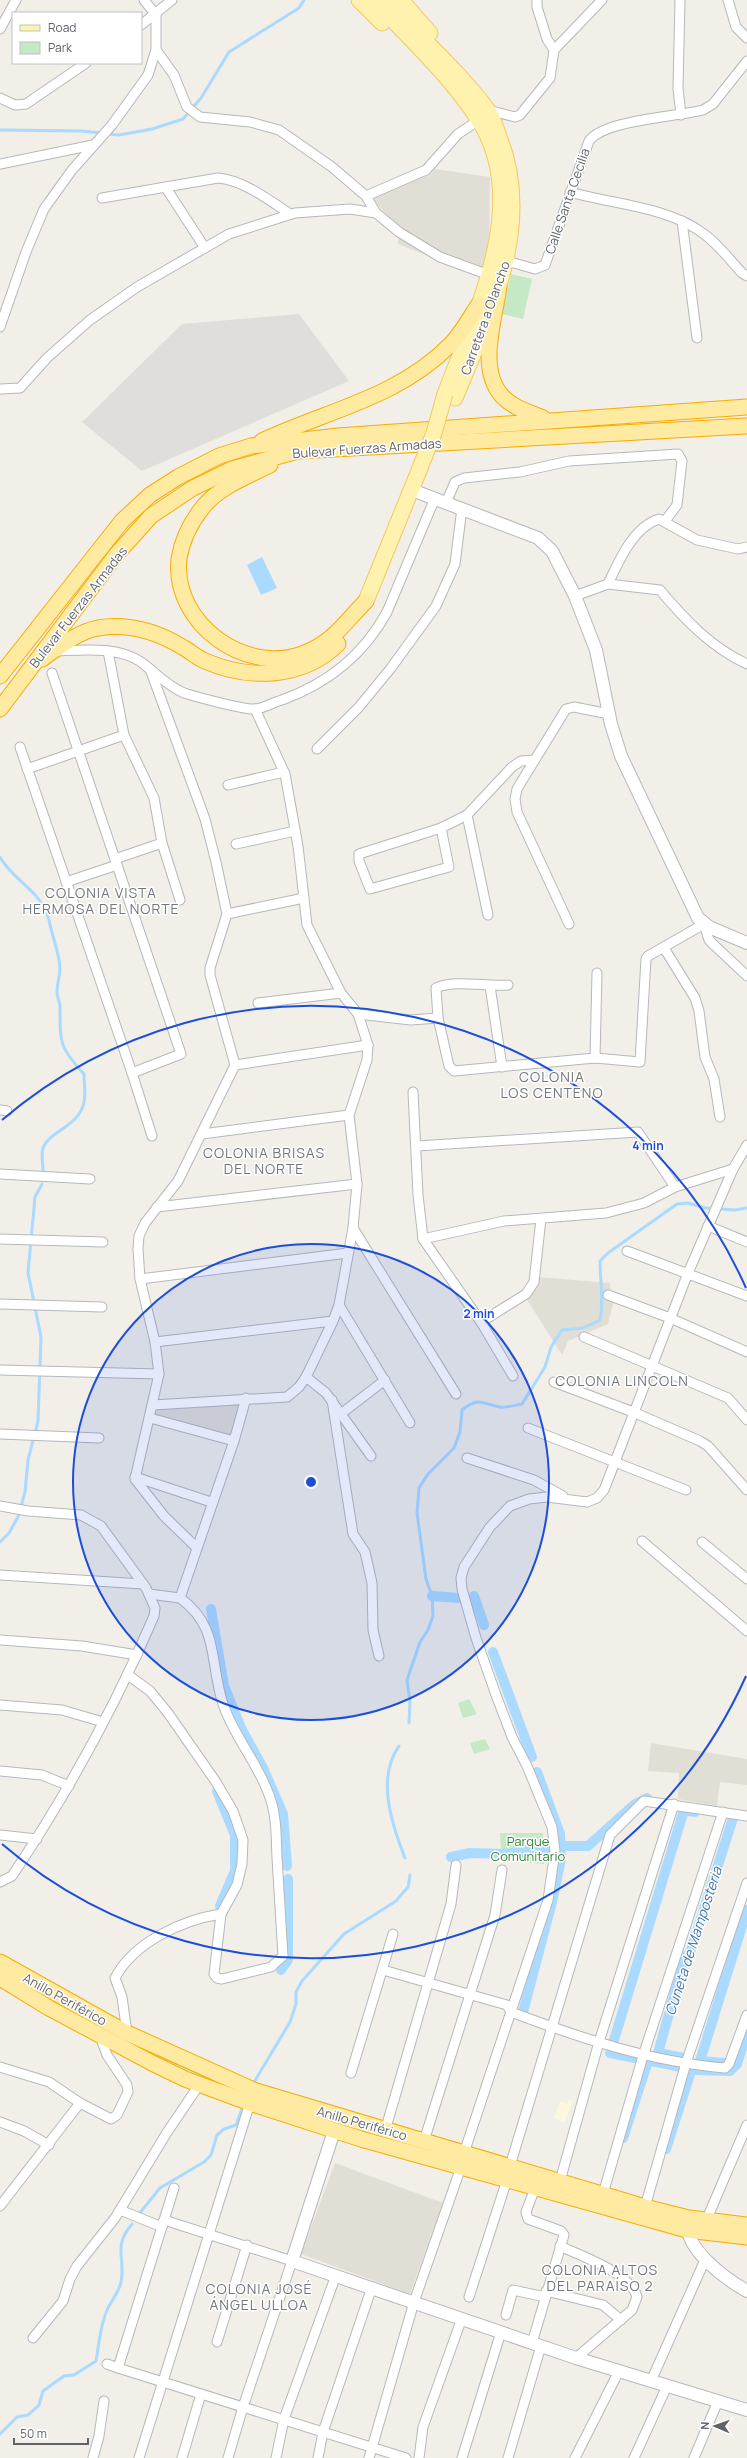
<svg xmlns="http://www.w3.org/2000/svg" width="747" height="2458" font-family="Manrope,sans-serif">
	<rect width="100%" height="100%" fill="#f1efe8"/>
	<path fill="#fef7e0" d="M568,2100L573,2101L564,2122L554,2118L560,2102L568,2104Z"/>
	<path fill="#e0deda" d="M299,314L349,381L142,471L82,422L182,324Z"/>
	<g fill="#e1ded6">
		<path d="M435,169L490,177L489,242L483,278L398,244V228L374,200L378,192L430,175Z"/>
		<path d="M538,1277L610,1283L613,1304L608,1324L568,1341L562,1355L526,1298Z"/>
		<path d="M242,1402L232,1438L154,1416L155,1407Z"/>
		<path d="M651,1743L747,1759V1785L720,1782L717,1806L678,1799L679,1773L648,1771Z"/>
		<path d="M335,2163L443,2203L410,2294L301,2254Z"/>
	</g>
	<g fill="#c5e8c5">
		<path d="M511,274L532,279L523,319L502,314Z"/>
		<path d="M469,1699L477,1714L463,1718L458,1703Z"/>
		<path d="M485,1739L490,1749L474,1754L470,1743Z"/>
		<path d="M500,1833H543L544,1864L502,1860Z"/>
	</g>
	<path fill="#aadaff" d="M262,557L277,588L261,595L247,565Z"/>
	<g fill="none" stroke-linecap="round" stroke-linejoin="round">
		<g stroke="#aadaff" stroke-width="3">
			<path d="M0,130L81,131L102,133"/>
			<path d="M108,134L119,135L152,129L183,119L201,98L229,52L299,8L304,0"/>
			<path d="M0,857C13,881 42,891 49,920C52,936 59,952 60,968C60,975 57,984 57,992C57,998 61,1004 60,1009C60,1044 60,1048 84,1074C84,1083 86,1094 84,1102C80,1126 49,1131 43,1148C41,1154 43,1164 43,1170"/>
			<path d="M0,1542L9,1533L18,1517L25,1492L28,1460L38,1421L41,1337L28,1273L35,1197L42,1184"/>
			<path d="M409,1723L410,1701L407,1680L420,1642L428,1630L433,1616L432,1596L426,1579L417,1513L419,1488L428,1474L454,1448L460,1432L462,1410C479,1396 482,1404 500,1407C506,1408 515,1405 522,1404L545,1367L551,1347L562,1330L583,1328L600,1320C604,1301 600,1281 600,1261L608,1253L677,1204L688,1203L706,1208L735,1210L747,1208"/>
			<path d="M399,1746C376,1778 392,1825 405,1858"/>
			<path d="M157,2055L221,2083"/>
			<path d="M253,2084L290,2022L296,2004V1992L302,1981L344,1934L396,1901L408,1887L410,1875"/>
			<path d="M139,2214L160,2188L204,2162L211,2155L217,2135L224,2129L236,2125L243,2106"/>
			<path d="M0,2434L17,2417L28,2415L39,2405L43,2391L64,2376L74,2375L96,2361C99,2344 100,2326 107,2310C111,2301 119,2292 121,2282C126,2257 112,2248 132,2224"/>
		</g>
		<g stroke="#aadaff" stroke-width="10">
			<path d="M432,1596L459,1598"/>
			<path d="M474,1596L484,1625"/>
			<path d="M211,1609L224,1686L241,1728L263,1768L283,1814L287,1866"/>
			<path d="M493,1652L532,1757"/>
			<path d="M217,1791L235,1835V1871L220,1906"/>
			<path d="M560,1846H588L634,1805L647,1798"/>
			<path d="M451,1857L470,1853L507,1854L553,1847"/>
			<path d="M747,1910L700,2061L737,2064L747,2033"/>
			<path d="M281,1970L288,1960V1879"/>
			<path d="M523,2012L552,1902L561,1859L560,1834L537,1772"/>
			<path d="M614,2040L684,1810L695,1812"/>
			<path d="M610,2053L697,2070L730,2071L737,2064"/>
			<path d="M684,2058L658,2053L685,1957L690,1953L733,1818"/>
			<path d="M623,2138L648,2061"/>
			<path d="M666,2149L691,2071"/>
		</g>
		<g stroke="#b5b8bc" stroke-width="11">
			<g id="minor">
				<path d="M144,0L156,15"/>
				<path d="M680,0L678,88L681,115"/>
				<path d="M728,0L736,27L747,38"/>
				<path d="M141,25L172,0"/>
				<path d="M0,29L16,0"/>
				<path d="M156,50L174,75L187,107L200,117L250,122L279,130L332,167L366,196L376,213"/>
				<path d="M554,50L602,0"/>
				<path d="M0,98L15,105L26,104L86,63"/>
				<path d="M488,110L515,117L520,115L550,78L554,50L547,39L537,7V0"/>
				<path d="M0,164L93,145"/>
				<path d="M166,188L205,248"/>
				<path d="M570,192C612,204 669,207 704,234C718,244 730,260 742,273L747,276"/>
				<path d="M366,196L426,170L458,134L479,120"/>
				<path d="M102,198L218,178C243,180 269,200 290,214"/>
				<path d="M682,221L697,338"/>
				<path d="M507,261L535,269L545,265L589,141C604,120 676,117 703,110L713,104L747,61"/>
				<path d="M0,327L26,252L44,209L72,170L112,125L148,75L156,50V15"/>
				<path d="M0,389L20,388L47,358L90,320L137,287L229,234L295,213L350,209L376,213L399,232L440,257L489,275"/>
				<path d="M446,503L455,482L464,478L520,472L569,461L678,454L682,461L677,505L665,521"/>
				<path d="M608,584C619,561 633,527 659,519L697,540L738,549L747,547"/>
				<path d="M575,596L608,584L660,590C685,620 712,648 747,664"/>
				<path d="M55,651C83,650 117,646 141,662C156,673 167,686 184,693C197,697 244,710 256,709C264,708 274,702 282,700C328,683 363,656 387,612L435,498"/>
				<path d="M108,651L124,735L154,798L162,843L180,900"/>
				<path d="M150,669L205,819L216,862L227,914L210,968V975L235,1065L178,1181L145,1223L139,1236L138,1249L140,1279L155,1342L159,1374L135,1479L164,1516L197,1548"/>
				<path d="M52,673L181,1054L132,1073"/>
				<path d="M20,747L132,1073L152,1136"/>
				<path d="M317,749L359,707L391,668L436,606L455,564L462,508"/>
				<path d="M27,769L124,735"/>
				<path d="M228,785L284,772"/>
				<path d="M467,815L488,915"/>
				<path d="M441,828L449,867L370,889L359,861V854Z"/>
				<path d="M441,828L467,815L512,767L521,761L534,760"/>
				<path d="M236,844L295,831"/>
				<path d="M115,859L162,843"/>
				<path d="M66,882L117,865"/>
				<path d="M227,914L304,898"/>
				<path d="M569,924L517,812L515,799L517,789L566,709L574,707L609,714"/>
				<path d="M664,948L695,998L699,1011L705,1057L714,1079L720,1117"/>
				<path d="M508,985C487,987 453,979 436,988L438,1018L449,1066L454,1071L595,1058L640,1062L646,959L648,956L704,924L709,940L714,945L747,976"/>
				<path d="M490,986L502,1067"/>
				<path d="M258,1003L341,993"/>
				<path d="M358,1014L411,1020L438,1018"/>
				<path d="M595,1058L597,973"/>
				<path d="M235,1065L368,1045"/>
				<path d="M413,1092L418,1195L423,1239L481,1322L513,1376"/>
				<path d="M0,1110L7,1111"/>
				<path d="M202,1134L349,1115"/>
				<path d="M417,1146L638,1132L675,1187"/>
				<path d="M0,1174L90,1179"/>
				<path d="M157,1207L357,1184"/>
				<path d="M708,1226L747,1242"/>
				<path d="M353,1228L456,1394"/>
				<path d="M0,1239L103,1242"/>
				<path d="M423,1239L504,1221L606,1213L644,1203L675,1187L733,1169"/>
				<path d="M627,1251L747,1296"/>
				<path d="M140,1279L348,1253"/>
				<path d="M608,1295L670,1318L747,1352"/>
				<path d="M0,1304L102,1307"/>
				<path d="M339,1305L410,1423"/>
				<path d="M481,1322L526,1294L534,1282L541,1219"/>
				<path d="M584,1337L728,1398L747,1420"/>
				<path d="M155,1342L333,1321"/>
				<path d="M0,1370L159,1374"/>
				<path d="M306,1377L326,1393L371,1456"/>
				<path d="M554,1382L633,1412L700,1441L708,1446L747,1490"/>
				<path d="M332,1400L353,1534L365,1552L372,1583L373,1630L379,1656"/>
				<path d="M153,1405L287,1397L299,1387L306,1377L333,1321L339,1305L353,1228L357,1184L349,1115L367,1060L368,1045L358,1014L341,993L307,925L298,846L285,774L255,709"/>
				<path d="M342,1413L385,1380"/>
				<path d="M150,1418L234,1441"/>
				<path d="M528,1428L686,1490"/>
				<path d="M0,1434L99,1438"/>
				<path d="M467,1458L534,1480L563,1496"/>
				<path d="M135,1477L211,1502"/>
				<path d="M0,1506L28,1511L81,1515L101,1526L146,1588L155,1608L154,1616C115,1707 67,1794 12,1876L0,1882"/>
				<path d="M642,1541L747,1631"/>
				<path d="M702,1542L747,1579"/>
				<path d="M0,1575L143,1584"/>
				<path d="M149,1594L180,1598"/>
				<path d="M0,1640L82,1646L137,1655"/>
				<path d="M128,1675L150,1691L168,1713L216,1782L233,1811L243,1840L242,1864L237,1885L221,1914L214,1974L217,1978L222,1979L271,1967L283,1956C281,1923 279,1891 277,1858C276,1838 277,1815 269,1795C258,1763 234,1737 223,1704C209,1661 220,1627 180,1598L234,1441L246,1398"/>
				<path d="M0,1705L62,1710L103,1722"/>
				<path d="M0,1771L42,1775L69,1786"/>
				<path d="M0,1835L37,1839"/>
				<path d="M383,1970L507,2005L511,2012C580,2038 652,2062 725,2068L729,2064L747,2015"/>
				<path d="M127,2033L122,1997L115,1978C134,1942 182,1920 221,1914"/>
				<path d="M0,2067L49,2082L80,2103"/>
				<path d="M351,2073L393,1934"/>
				<path d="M0,2122L24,2131L49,2145"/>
				<path d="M385,2131L451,1904L456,1865"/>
				<path d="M424,2141L495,1915L502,1870"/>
				<path d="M464,2153L548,1900L555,1851L552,1827L527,1766L512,1737L496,1695L476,1638L462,1589L461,1578L464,1567L490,1527L510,1506L529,1499L547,1497L587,1502L597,1498L604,1490L688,1273L733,1169L747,1145"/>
				<path d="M510,2166L610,1835L644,1801L747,1816"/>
				<path d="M560,2181L599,2042L674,1804"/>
				<path d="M603,2194L643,2056L723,1812"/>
				<path d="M0,2206L80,2103L111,2119L117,2115L128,2092L127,2085L107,2055L100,2036"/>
				<path d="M645,2207L686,2063L747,1883"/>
				<path d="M120,2210L162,2227"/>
				<path d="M164,2220L292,2261L243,2407L228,2458"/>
				<path d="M706,2221L747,2125"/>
				<path d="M560,2246C581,2256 631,2273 637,2297L632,2310L576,2358"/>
				<path d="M546,2291L603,2305L621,2320"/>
				<path d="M469,2297L507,2180"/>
				<path d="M506,2315L513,2290L545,2297"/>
				<path d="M33,2338L63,2301L70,2279L77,2266L115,2218L166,2134L199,2085"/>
				<path d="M217,2342L247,2245"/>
				<path d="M532,2343L564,2235L561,2231L528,2219L526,2212L535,2188"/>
				<path d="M107,2364L118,2368L174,2188"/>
				<path d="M118,2368L406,2458"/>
				<path d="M651,2381L705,2260"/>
				<path d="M93,2458L99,2436L104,2401"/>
				<path d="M139,2458L250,2103"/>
				<path d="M182,2458L201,2394"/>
				<path d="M276,2458L284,2419L336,2275"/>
				<path d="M318,2458L323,2432L372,2287"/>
				<path d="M369,2458L414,2302L461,2167"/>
				<path d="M419,2458L423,2427L462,2318"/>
				<path d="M462,2458L501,2332"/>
				<path d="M508,2458L541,2346"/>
				<path d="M575,2458L619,2371"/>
				<path d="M634,2458L667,2386"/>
				<path d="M694,2458L718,2401"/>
			</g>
		</g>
		<g stroke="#b5b8bc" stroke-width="14">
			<g id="tertiary">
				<path d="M412,490L538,538L552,551L575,596L596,650L611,724L621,756L698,918L709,927L747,943"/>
				<path d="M334,2131L292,2261L576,2358L747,2410"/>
				<path d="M688,2223C684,2249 727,2280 747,2291"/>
			</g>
		</g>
		<g stroke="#f2c960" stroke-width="17">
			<g id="primary">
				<path d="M359,0L382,23"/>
				<path d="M374,0C409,39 450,75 478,119C533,201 475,313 445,394"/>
				<path d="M386,0C419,37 457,69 487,109C493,117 496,128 499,137C535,225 489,316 455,398"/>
				<path d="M401,0L430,33"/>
				<path d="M366,601L418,473"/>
			</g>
		</g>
		<g stroke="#f9ab00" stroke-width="17">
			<g id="trunk">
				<path d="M499,286C495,319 477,368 502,396C513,408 529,412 543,418"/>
				<path d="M262,441C328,410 398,398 451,344C462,333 470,317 479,304"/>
				<path d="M270,465C248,476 219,487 203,507C191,522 182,539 179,559C172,624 248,678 307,652C335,640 346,621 366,601"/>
				<path d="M42,659C59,647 77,632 98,628C129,623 158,632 184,648C191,652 198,658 205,661C249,680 302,679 338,644"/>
				<path d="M0,676L122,521L150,495L178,477L219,456L251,446L338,436L747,407"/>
				<path d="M0,709L116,555L151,516L193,488L232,469L298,451L747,426"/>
				<path d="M0,1962L127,2033L256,2091L645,2207L689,2218L747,2225"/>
				<path d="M0,1978L49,2008L152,2063L185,2079L250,2103L361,2139L687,2230L747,2237"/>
			</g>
		</g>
		<use href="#minor" stroke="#fff" stroke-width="9"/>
		<use href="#tertiary" stroke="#fff" stroke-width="12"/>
		<use href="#primary" stroke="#fff2af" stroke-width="15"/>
		<use href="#trunk" stroke="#feeaa1" stroke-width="15"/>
		<g stroke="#f2c960" stroke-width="17" stroke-linecap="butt">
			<path id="primary-bridge" d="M418,473L434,433L445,394"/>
		</g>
		<use href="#primary-bridge" stroke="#fff2af" stroke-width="15"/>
	</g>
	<circle cx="311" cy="1482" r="238" fill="#1d4ed8" fill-opacity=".12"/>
	<g fill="none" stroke="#1d4ed8" stroke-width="2">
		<circle cx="311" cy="1482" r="238"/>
		<path d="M746 1676A476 476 0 0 1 2 1844M2 1120A476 476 0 0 1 746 1288"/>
	</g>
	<g text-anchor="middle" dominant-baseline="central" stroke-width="3" stroke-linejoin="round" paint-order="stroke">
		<g font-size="13" fill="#5f6368" stroke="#fff">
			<text transform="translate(567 201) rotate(-71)">Calle Santa Cecilia</text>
			<text transform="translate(485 318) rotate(-70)">Carretera a Olancho</text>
			<text transform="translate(367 448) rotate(-4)">Bulevar Fuerzas Armadas</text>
			<text transform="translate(78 607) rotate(-52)">Bulevar Fuerzas Armadas</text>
			<text transform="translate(65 1999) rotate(29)">Anillo Periférico</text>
			<text transform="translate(362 2123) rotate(16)">Anillo Periférico</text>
		</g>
		<g font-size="13" fill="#348238" stroke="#fff">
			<text x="528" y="1841">Parque<tspan x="528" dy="15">Comunitario</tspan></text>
		</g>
		<g font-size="14" letter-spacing="1" fill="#70757a" stroke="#fff">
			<text x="101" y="892">COLONIA VISTA<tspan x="101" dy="16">HERMOSA DEL NORTE</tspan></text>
			<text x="552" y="1076">COLONIA<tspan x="552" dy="16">LOS CENTENO</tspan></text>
			<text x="264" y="1152">COLONIA BRISAS<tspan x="264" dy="16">DEL NORTE</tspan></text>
			<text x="622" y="1380">COLONIA LINCOLN</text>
			<text x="600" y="2269">COLONIA ALTOS<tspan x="600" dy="16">DEL PARAÍSO 2</tspan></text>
			<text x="259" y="2288">COLONIA JOSÉ<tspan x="259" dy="16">ÁNGEL ULLOA</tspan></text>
		</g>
		<g font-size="14" font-style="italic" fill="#4174aa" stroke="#fff">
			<text transform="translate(693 1941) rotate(-72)">Cuneta de Mamposteria</text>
		</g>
	</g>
	<circle cx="311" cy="1482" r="6" fill="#1d4ed8" stroke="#fff" stroke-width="2"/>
	<g font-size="12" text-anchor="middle" font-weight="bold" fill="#1d4ed8" stroke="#fff" stroke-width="3" stroke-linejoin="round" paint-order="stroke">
		<text x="648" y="1150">4 min</text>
		<text x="479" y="1318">2 min</text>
	</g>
	<rect x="12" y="12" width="130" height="52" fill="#ffffff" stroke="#bfc1c3"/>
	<rect x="20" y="25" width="20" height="6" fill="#fff2af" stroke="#bfc1c3"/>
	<text x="48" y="32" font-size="12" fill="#5f6368">Road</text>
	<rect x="20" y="42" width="20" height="12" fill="#c5e8c5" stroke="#bfc1c3"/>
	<text x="48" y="52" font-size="12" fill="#5f6368">Park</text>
	<g transform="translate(715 2426) rotate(272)" stroke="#ffffff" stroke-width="3" paint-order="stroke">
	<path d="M0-3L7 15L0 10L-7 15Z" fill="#5f6368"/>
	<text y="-6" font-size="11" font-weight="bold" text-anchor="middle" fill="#5f6368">N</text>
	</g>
	<path d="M14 2438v6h74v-6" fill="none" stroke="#5f6368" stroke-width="2"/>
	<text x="20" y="2438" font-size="12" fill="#5f6368" stroke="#ffffff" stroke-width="3" paint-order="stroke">50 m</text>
</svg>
